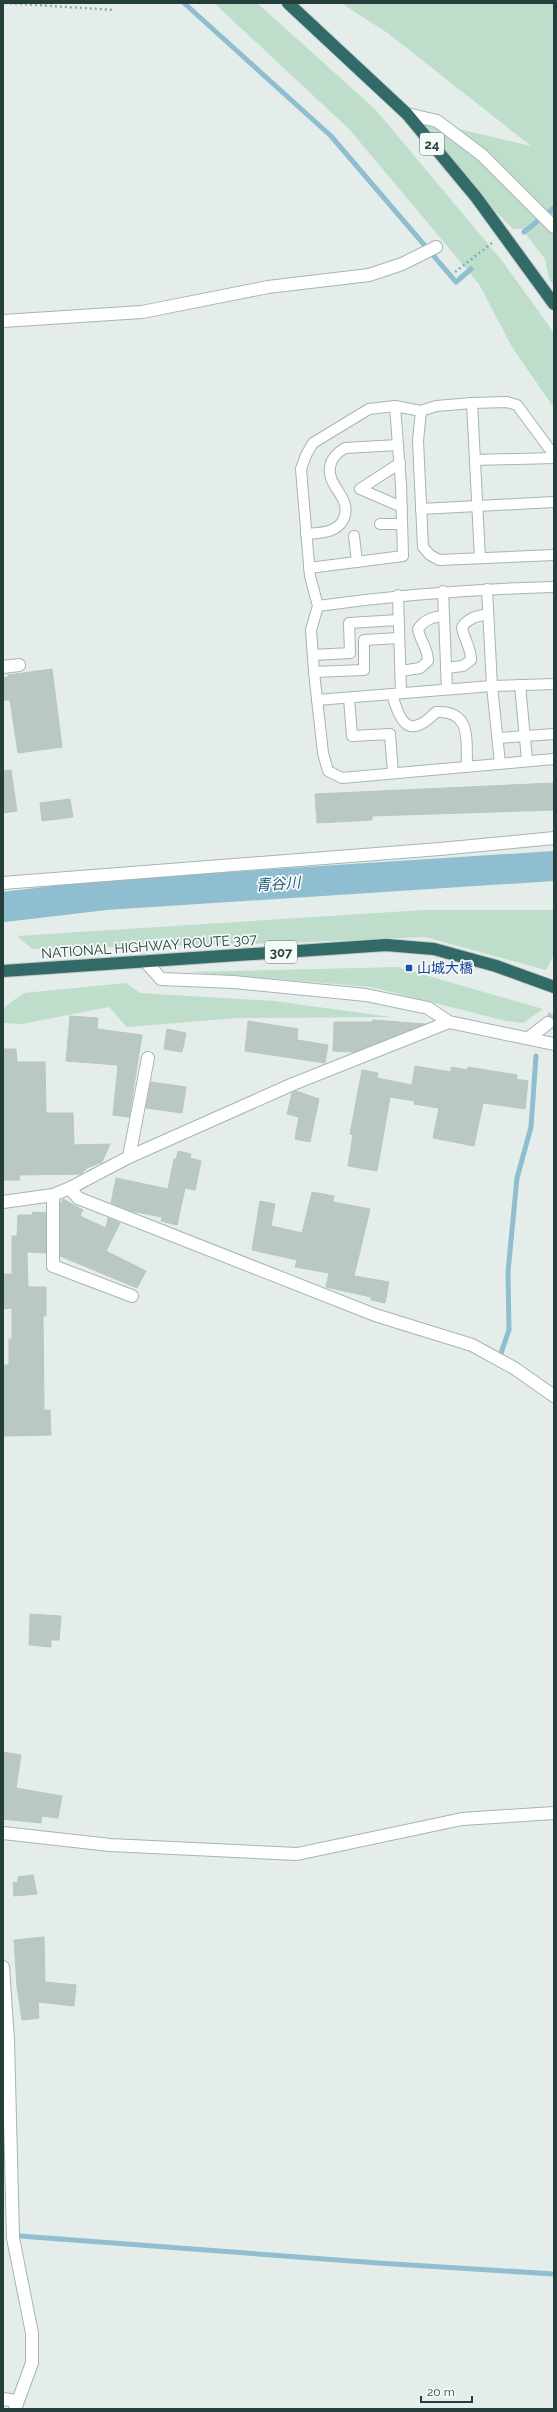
<svg xmlns="http://www.w3.org/2000/svg" width="557" height="2412" font-family="Raleway,'Noto Sans JP',sans-serif">
	<rect width="100%" height="100%" fill="#e4edea"/>
	<g fill="#bedecb">
		<path d="M214,3H257L375,109L503,262L554,333V408L512,347L479,284L349,129Z"/>
		<path d="M341,3H554V286L549,279L545,259L522,229H513L403,116L531,146L389,34Z"/>
		<path d="M424,910H554V955L546,970L425,937L282,943L32,949L17,936Z"/>
		<path d="M397,967L543,1009L523,1023L506,1021L371,987L189,972Z"/>
		<path d="M126,983L140,993L274,1001L391,1017L239,1018L127,1027L109,1007L22,1024L3,1023V1008L24,993Z"/>
	</g>
	<g fill="none" stroke-linecap="round" stroke-linejoin="round">
		<g stroke="#8fbed0" stroke-width="5">
			<path d="M184,3L331,136L456,282L471,269"/>
			<path d="M524,232L554,208"/>
			<path d="M499,1359L509,1330L508,1272L517,1178L531,1127L536,1056"/>
			<path d="M20,2236L378,2263L554,2274"/>
		</g>
		<path stroke="#8fbed0" stroke-width="30" d="M3,907L105,895L554,866"/>
	</g>
	<g fill="#bac8c4" stroke="#b7c7c2">
		<path d="M52,669L62,747L18,753L10,700H4L3,678L8,677V675Z"/>
		<path d="M11,770L17,811L3,813V771Z"/>
		<path d="M554,783V810L372,816V820L317,823L315,794Z"/>
		<path d="M70,799L73,817L42,821L40,803Z"/>
		<path d="M70,1016L98,1018L97,1029L142,1035L129,1117L113,1115L118,1065L66,1061Z"/>
		<path d="M373,1020L425,1024L354,1052L333,1051L334,1022H372Z"/>
		<path d="M248,1021L298,1029L297,1040L328,1045L325,1063L245,1051Z"/>
		<path d="M167,1029L186,1033L182,1052L164,1049Z"/>
		<path d="M3,1049H16L17,1062H45L46,1113H73L74,1145L110,1144L102,1162L87,1168L81,1174L19,1175L20,1180H3Z"/>
		<path d="M415,1066L451,1072V1067L467,1070L468,1067L517,1075L516,1079L528,1081L525,1109L483,1103L474,1146L433,1138L439,1108L414,1104L415,1101L390,1097L377,1171L348,1166L353,1135L350,1134L362,1070L378,1073L377,1078L412,1085Z"/>
		<path d="M151,1082L186,1087L182,1113L146,1108Z"/>
		<path d="M296,1091L319,1099L310,1142L295,1139L299,1117L287,1114L292,1093Z"/>
		<path d="M178,1151L191,1154L190,1158L201,1161L195,1190L185,1188L177,1225L161,1221L162,1217L131,1211L111,1203L116,1178L168,1189L174,1159H176Z"/>
		<path d="M312,1192L334,1196L333,1202L370,1209L354,1276L389,1282L385,1303L371,1300V1297L326,1287L329,1273L295,1267L297,1260L252,1250L260,1201L275,1204L271,1226L302,1233Z"/>
		<path d="M63,1199L83,1210L80,1216L106,1228L108,1218L120,1223L106,1251L146,1271L137,1288L60,1256V1204Z"/>
		<path d="M33,1212L46,1213V1253L27,1252L28,1287H46V1316H43L44,1410H50L51,1435L4,1436L3,1365H9V1339H12V1308L3,1309V1274H12V1236H17L18,1215H32Z"/>
		<path d="M30,1614L61,1616L59,1640H51V1647L29,1645Z"/>
		<path d="M3,1752L21,1755L16,1788L62,1796L58,1818L42,1816L41,1823L3,1819Z"/>
		<path d="M33,1875L37,1894L14,1896L13,1883L18,1882V1877Z"/>
		<path d="M44,1937L45,1982L76,1985L74,2006L38,2002L39,2018L22,2020L17,1986L14,1940Z"/>
	</g>
	<g fill="none" stroke-linecap="round" stroke-linejoin="round">
		<path stroke="#becac7" stroke-width="12" stroke-dasharray="12 6" stroke-linecap="butt" d="M548,1023L554,1016"/>
		<g stroke="#a7b5b2" stroke-width="12">
			<g id="lane">
				<path d="M472,403L480,558"/>
				<path d="M421,411L395,406L369,409L313,443L306,455L301,469L310,576L318,606L311,630L314,672L323,753L328,771L342,778L554,759"/>
				<path d="M554,455L517,405L507,402L472,403L436,406L421,411L418,441L423,547L430,555L439,560L554,555"/>
				<path d="M475,460L554,458"/>
				<path d="M400,463L360,489L402,507"/>
				<path d="M421,509L554,502"/>
				<path d="M380,524H402"/>
				<path d="M306,534C320,533 338,533 344,518C352,497 327,487 330,467C331,459 338,452 345,448L398,445"/>
				<path d="M354,536L357,562"/>
				<path d="M309,568L403,556L401,485L395,406"/>
				<path d="M487,589L492,686L500,763"/>
				<path d="M443,591L447,689"/>
				<path d="M398,595L401,693"/>
				<path d="M318,606C397,595 474,589 554,587"/>
				<path d="M313,655L350,653L349,623L398,620"/>
				<path d="M446,668L463,666L471,660C471,647 464,640 462,627C468,618 477,616 488,614"/>
				<path d="M401,671L420,668L428,661C428,648 420,641 418,629C425,619 433,617 444,616"/>
				<path d="M314,672L364,670V640L399,638"/>
				<path d="M520,685L527,760"/>
				<path d="M392,694C400,723 409,740 436,712C472,710 466,740 467,766"/>
				<path d="M349,698L352,736L390,734L393,773"/>
				<path d="M317,700L492,686L554,684"/>
				<path d="M498,738L554,734"/>
			</g>
		</g>
		<g stroke="#a7b5b2" stroke-width="14">
			<g id="street">
				<path d="M407,114L437,121L482,155L554,227"/>
				<path d="M3,321L142,312L268,287L369,275L402,264L436,247"/>
				<path d="M3,667L19,665"/>
				<path d="M3,883L440,849L554,838"/>
				<path d="M145,961L161,979L234,982L366,995L428,1008L449,1022L554,1044"/>
				<path d="M530,1037L548,1023"/>
				<path d="M129,1157L148,1058"/>
				<path d="M70,1188L78,1198L375,1315L472,1345L514,1368L554,1396"/>
				<path d="M53,1195V1266L132,1296"/>
				<path d="M3,1202L53,1195L70,1188L129,1157L293,1084L449,1022"/>
				<path d="M3,1833L110,1845L297,1854L462,1819L554,1813"/>
				<path d="M3,1967L8,2040L13,2238L32,2333V2363L15,2409"/>
				<path d="M3,2399L17,2401"/>
			</g>
		</g>
		<g stroke="#c2c9c8" stroke-width="14">
			<g id="highway">
				<path d="M288,3L407,114L476,197L554,304"/>
				<path d="M3,971L386,945L434,949L496,966L554,987"/>
			</g>
		</g>
		<g stroke="#86b0a8" stroke-width="2.5" stroke-dasharray="2 3" stroke-linecap="butt">
			<path d="M5,3L114,10"/>
			<path d="M455,272L492,243"/>
		</g>
		<use href="#lane" stroke="#fff" stroke-width="10"/>
		<use href="#street" stroke="#fff" stroke-width="12"/>
		<use href="#highway" stroke="#316a66" stroke-width="12"/>
	</g>
	<rect fill="#1a4fb4" stroke="#f5faf8" stroke-width="1.5" x="405" y="964" width="8" height="8" rx="2"/>
	<g text-anchor="middle" dominant-baseline="central" stroke-width="3.5" stroke-linejoin="round" paint-order="stroke">
		<g fill="#f5faf8" stroke="#637774" stroke-width="1">
			<rect x="420" y="133" width="24" height="22" rx="3"/>
			<rect x="265" y="941" width="32" height="22" rx="3"/>
		</g>
		<g font-size="13" font-weight="bold" fill="#243f3b">
			<text x="432" y="144">24</text>
			<text x="281" y="952">307</text>
		</g>
		<g font-size="14" fill="#243f3b" stroke="#f5faf8">
			<text transform="translate(149 946) rotate(-4)">NATIONAL HIGHWAY ROUTE 307</text>
		</g>
		<g font-size="14" fill="#164399" stroke="#f5faf8" text-anchor="start">
			<text x="417" y="968">山城大橋</text>
		</g>
		<g font-size="15" font-style="italic" fill="#1f5f79" stroke="#f5faf8">
			<text transform="translate(278 884) rotate(-4)">青谷川</text>
		</g>
	</g>
	<rect width="557" height="2412" fill="none" stroke="#243f3b" stroke-width="8"/>
	<path d="M421 2396v6h51v-6" fill="none" stroke="#243f3b" stroke-width="2"/>
	<text x="427" y="2396" font-size="12" fill="#243f3b" stroke="#f5faf8" stroke-width="3" paint-order="stroke">20 m</text>
</svg>
